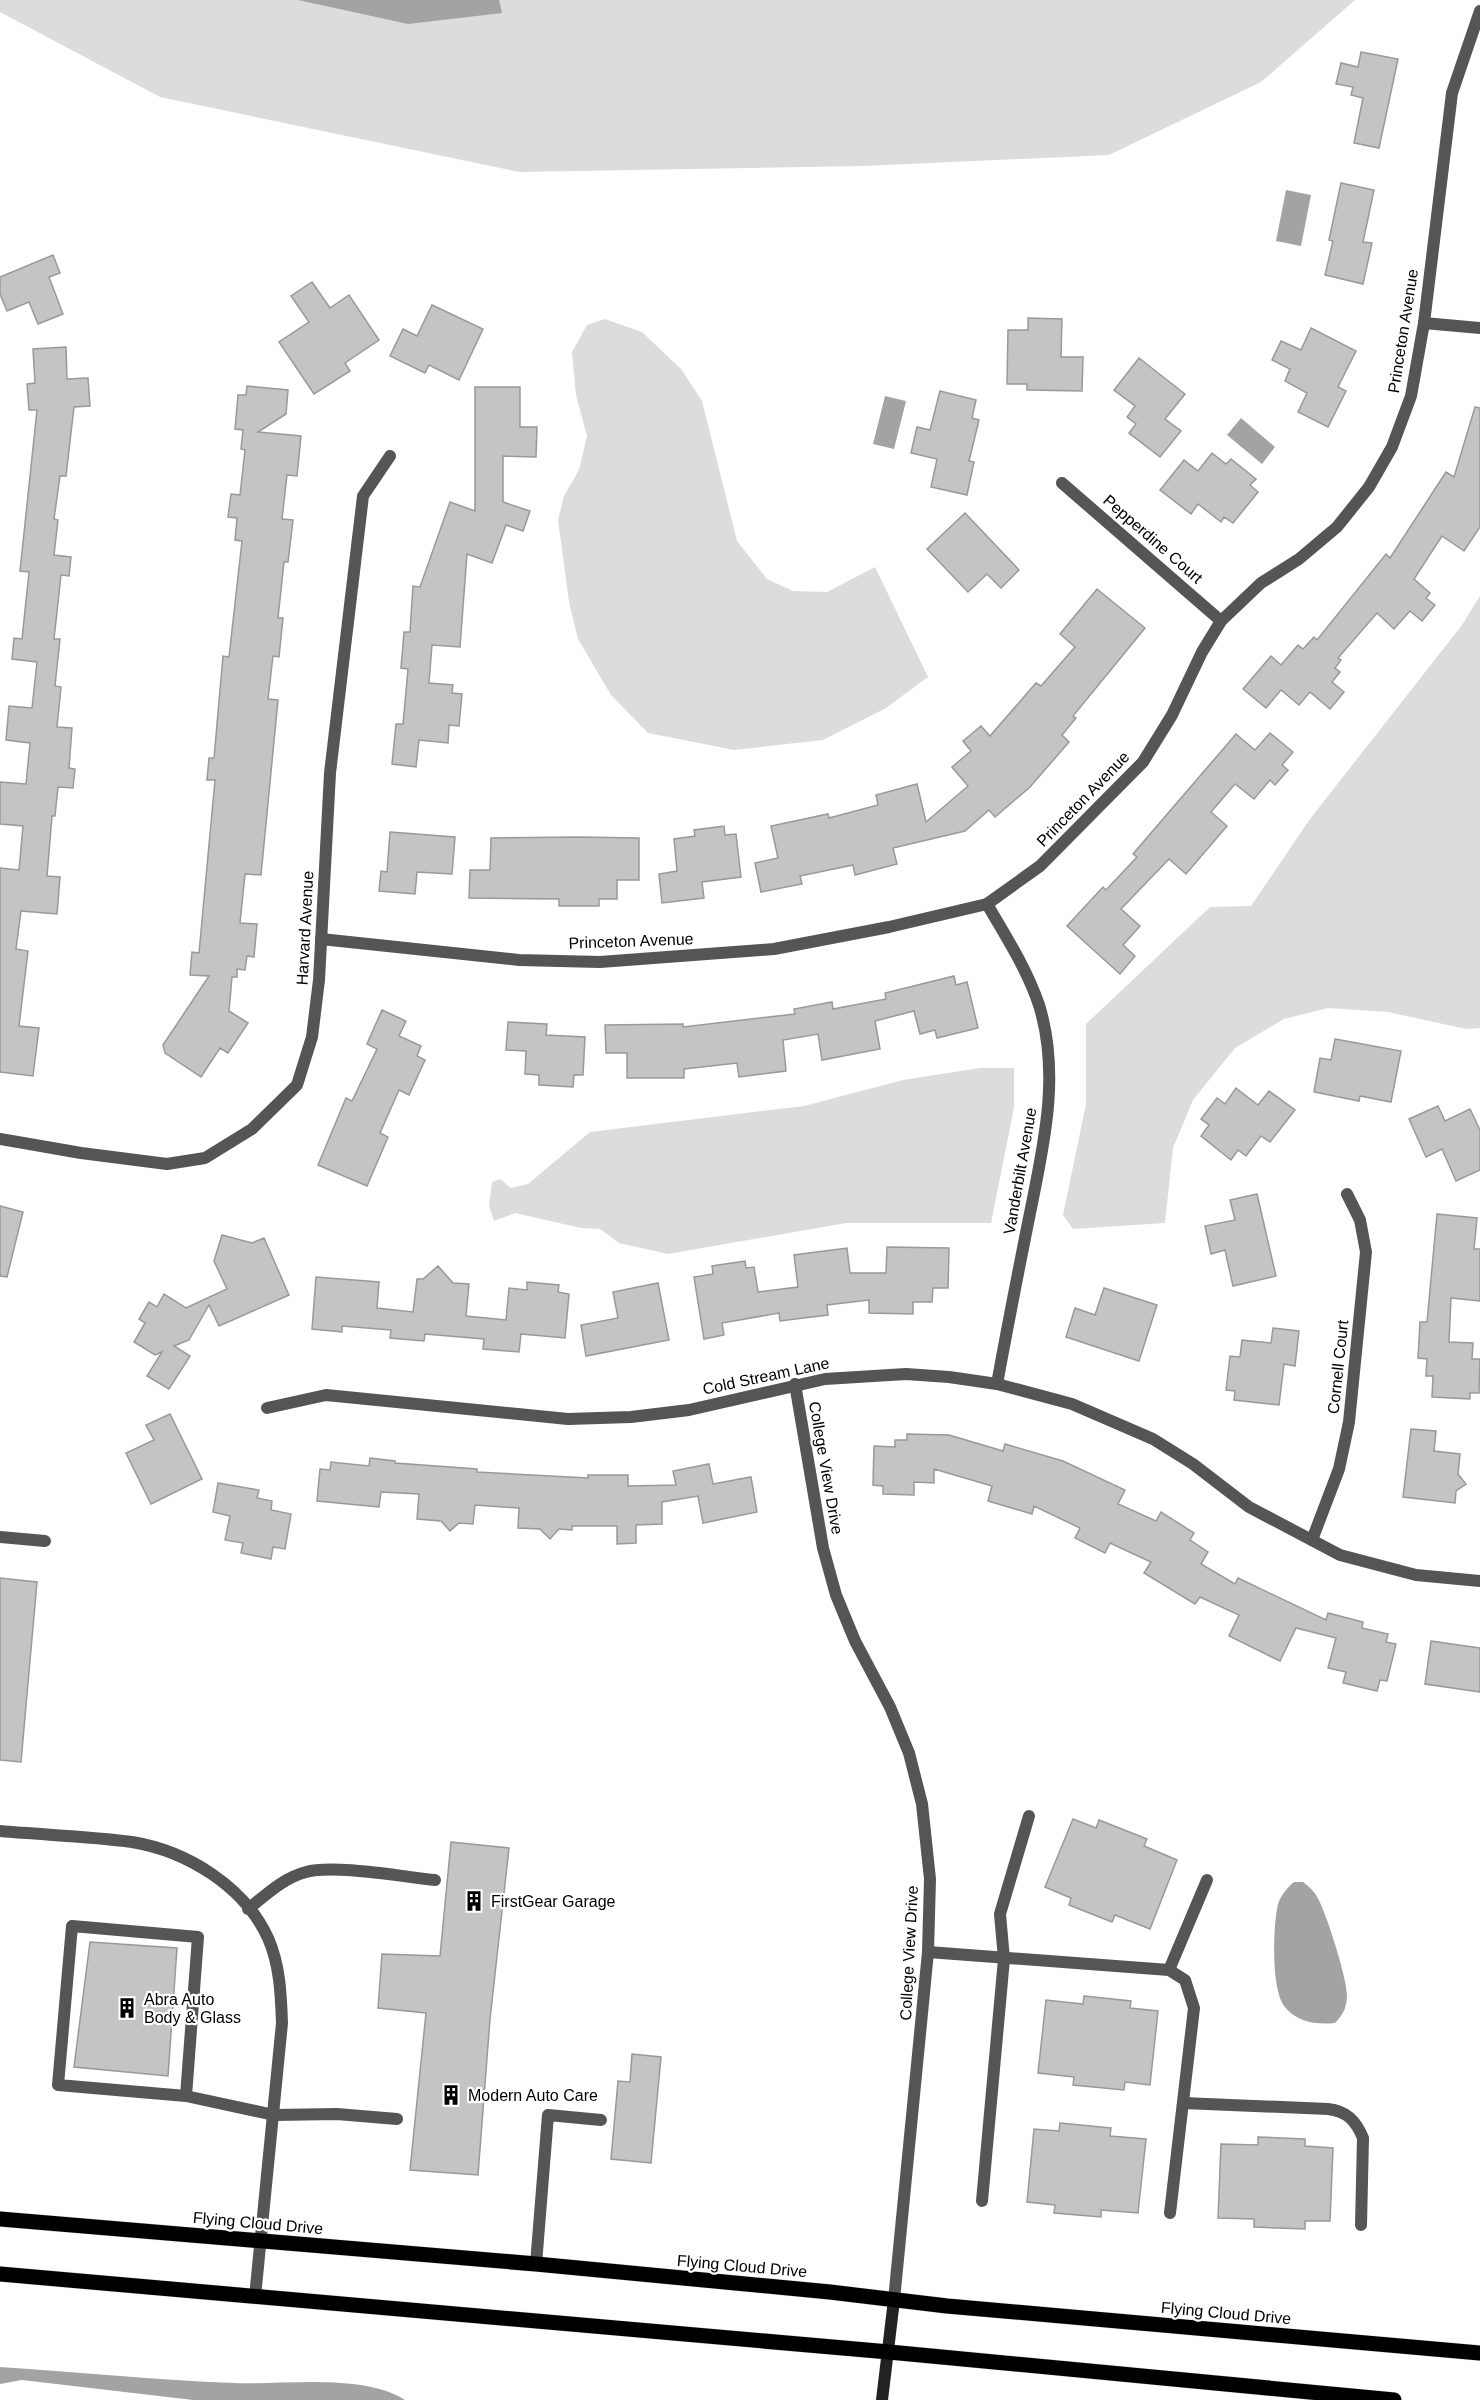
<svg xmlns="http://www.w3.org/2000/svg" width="1480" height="2400" font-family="Helvetica,sans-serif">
	<rect width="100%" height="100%" fill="#fff"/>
	<g fill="#dcdcdc">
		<path d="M0,0H1355L1261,82L1109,155L863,166L519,172L160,97L0,12Z"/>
		<path d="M605,319L642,332L681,369L702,401L737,541L767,579L793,591L827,592L875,567L928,677L886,708L823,740L734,750L648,733L611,695L578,639L569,602L558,520L564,496L579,470L587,436L576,395L572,352L587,325Z"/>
		<path d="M1480,596V1028L1466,1029L1388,1012L1328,1008L1284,1019L1235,1048L1193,1100L1173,1148L1165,1223L1073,1229L1063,1215L1086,1104V1024L1210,907L1251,906L1310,819L1462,625Z"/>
		<path d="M980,1068H1014V1108L991,1223H846L668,1254L619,1243L600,1229L581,1228L515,1213L494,1221L489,1206L492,1182L500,1179L511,1188L528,1184L590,1132L804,1106L903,1080Z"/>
	</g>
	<g fill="#a3a3a3">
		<path d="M298,0H499L502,13L408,24Z"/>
		<path d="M1286,190L1311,195L1301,246L1276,241Z"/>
		<path d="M885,396L906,401L894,449L873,444Z"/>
		<path d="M1241,418L1275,447L1262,464L1227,435Z"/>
		<path d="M1294,1882H1303C1308,1886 1312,1889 1316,1895C1325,1908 1347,1978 1347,1994C1347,2006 1344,2014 1335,2023C1316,2025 1296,2022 1284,2006C1271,1988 1273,1925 1278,1904C1281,1895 1287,1888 1294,1882Z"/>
		<path d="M0,2367C78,2372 156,2380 234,2383C282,2385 364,2373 405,2400H193L22,2380L0,2384Z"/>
	</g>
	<g fill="#c4c4c4" stroke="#999" stroke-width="1.5">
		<path d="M1361,52L1398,59L1379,148L1354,143L1363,98L1351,95L1353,87L1336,84L1341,63L1358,67Z"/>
		<path d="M1341,183L1374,190L1363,242L1372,243L1363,284L1325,275L1333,241L1329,240Z"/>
		<path d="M53,255L60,273L49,277L63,314L38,324L29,302L7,311L0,294V277Z"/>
		<path d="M312,282L330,308L349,295L379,340L345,363L350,371L314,394L279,342L309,322L291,296Z"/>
		<path d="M432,305L483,329L459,380L429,365L425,373L390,356L403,329L417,336Z"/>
		<path d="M1028,318L1062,319L1061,357H1083L1082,391L1027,390V384H1007L1008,330H1028Z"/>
		<path d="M1311,328L1356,351L1338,387L1346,391L1328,427L1298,412L1307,393L1285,381L1290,369L1272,360L1281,341L1301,350Z"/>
		<path d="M66,347L67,379L88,378L90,406L74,407L66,476H60L54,519L58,520L54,555L71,557L69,576L61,575L54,639H60L55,686L61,687L57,727L72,728L69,768L75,769L73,788L58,787L55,816H52L47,876L60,877L57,914L21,911L16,949L28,951L19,1026L39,1028L33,1076L0,1072V868L19,870L23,826L0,824V782L26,784L30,743L6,740L9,706L32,708L37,662L12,659L14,638L22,639L29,572L20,571L37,410H29L27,384L35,383L33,349Z"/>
		<path d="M1139,358L1185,394L1165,419L1181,431L1160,457L1129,433L1136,424L1127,417L1135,406L1114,390Z"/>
		<path d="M247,386L288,390L286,414L258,432L301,436L297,476L287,475L282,519L293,520L288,562H284L278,618H283L279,657L273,656L268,699L278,700L261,875L245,874L240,923L257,924L254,957L247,956L245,970L237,969V977H232L229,1011L248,1023L228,1053L220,1048L201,1077L165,1053L163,1045L209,976L190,975L192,952L199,953L215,780H207L209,758H214L223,656L229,657L242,541L235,540L237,518L228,517L231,494L240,495L245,450L241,449L243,430L235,429L238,395H246Z"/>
		<path d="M475,387H520V427H537L536,457L503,456V502L530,511L523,531L506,525L492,563L467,554L460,647L432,645L429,683L453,685L452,693L462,694L459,726L449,725L448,743L419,740L416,767L392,764L396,724H403L408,669L401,668L404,632H410L413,586L420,587L450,502L475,511Z"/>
		<path d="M940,391L976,400L972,418L979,420L969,461L974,462L967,495L931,487L937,459L911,453L917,427L930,430Z"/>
		<path d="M1475,407L1480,408V527L1464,551L1442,536L1414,579L1430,593L1426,598L1435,605L1422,621L1410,611L1394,629L1377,613L1338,658L1341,660L1335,668L1340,672L1332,682L1344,692L1330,709L1310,692L1299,705L1281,690L1266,708L1243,689L1271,656L1281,665L1298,645L1303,649L1314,637L1317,640L1386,554L1390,558L1446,472L1454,477Z"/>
		<path d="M1212,453L1226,464L1231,459L1256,479L1250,485L1258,492L1233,523L1224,517L1221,522L1198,504L1191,514L1160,490L1184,460L1198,471Z"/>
		<path d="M965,513L1019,570L1001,588L987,574L968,592L927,549Z"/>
		<path d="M1097,589L1145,628L1073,716L1076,718L1062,735L1069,742L1030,787L995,817L989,810L965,831L893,848L897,864L855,875L853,865L800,876L802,884L761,892L755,863L778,858L771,826L828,814L829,818L878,805L876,795L917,784L926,822L968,786L952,767L971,751L963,741L981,726L990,736L1036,683L1041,686L1075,647L1060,634Z"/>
		<path d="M1270,733L1293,752L1282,765L1288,770L1275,785L1270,780L1254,799L1235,784L1211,812L1227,826L1186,874L1169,859L1121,909L1140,926L1123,945L1135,956L1120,974L1067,926L1103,887L1106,890L1137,857L1133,854L1236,734L1255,750Z"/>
		<path d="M724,826L725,835L736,834L741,877L702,882L704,898L662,903L659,874L677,871L674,839L695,836L694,830Z"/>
		<path d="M390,832L455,837L452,874L417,872L415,894L379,891L381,871L387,872Z"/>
		<path d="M577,837L639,838V880H617V899H599V906H559V899L469,898L470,870H490L491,838Z"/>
		<path d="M954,976L956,985L967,982L978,1028L937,1038L935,1030L920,1034L914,1011L875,1021L880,1049L822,1060L818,1034L783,1040L786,1071L739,1077L737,1063L684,1069V1078H627V1053H606L605,1025L683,1024V1027L795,1014L794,1009L832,1002L833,1009L886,999L885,993Z"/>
		<path d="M382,1010L406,1021L399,1036L421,1046L417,1056L425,1060L409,1095L399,1090L380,1133L388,1137L367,1186L318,1165L346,1098L352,1101L377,1049L367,1044Z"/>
		<path d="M508,1022L547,1024L546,1035L585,1037L583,1075H574L573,1087L539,1085V1075L525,1074L526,1051L506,1050Z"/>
		<path d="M1335,1039L1401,1051L1391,1102L1360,1096L1359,1101L1314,1092L1320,1058L1331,1060Z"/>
		<path d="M1236,1088L1258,1105L1269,1091L1295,1110L1270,1142L1261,1136L1246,1156L1238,1150L1231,1160L1201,1136L1209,1125L1201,1119L1217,1098L1225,1104Z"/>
		<path d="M1438,1106L1445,1121L1470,1109L1480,1130V1170L1456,1181L1442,1149L1426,1157L1409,1119Z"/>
		<path d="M1257,1194L1276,1276L1233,1286L1225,1250L1211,1254L1205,1226L1235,1220L1230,1200Z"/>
		<path d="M0,1206L23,1212L7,1277L0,1276Z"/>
		<path d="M1437,1214L1477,1218L1474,1249H1480V1301L1451,1298L1449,1342L1473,1343L1472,1359H1480L1479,1393H1470V1399L1432,1397L1433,1376H1426L1427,1359L1418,1358L1420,1322H1427Z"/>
		<path d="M222,1235L252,1243L264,1238L289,1295L219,1326L209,1305L189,1340L174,1346L190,1356L169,1389L147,1376L162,1352L155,1355L134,1342L145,1323L139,1319L149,1302L157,1307L164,1294L186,1308L227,1289L214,1261Z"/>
		<path d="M887,1247L949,1248L948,1288H933L932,1302H913V1314L869,1313V1300L827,1305L828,1315L780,1321L779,1313L722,1323L724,1335L704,1339L694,1277L713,1274L712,1266L745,1261L746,1268L754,1267L758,1292L798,1287L794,1255L847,1248L850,1273H886Z"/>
		<path d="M438,1266L453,1283L469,1284L466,1316L506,1320L509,1288L527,1290V1282L559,1285L558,1292L569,1294L565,1338L521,1334L519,1352L483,1349L484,1339L425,1334L424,1341L390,1338L391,1330L342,1326V1332L312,1329L316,1277L379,1282L377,1308L413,1312L417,1279H423Z"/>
		<path d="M658,1283L669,1340L586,1356L581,1325L618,1318L613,1292Z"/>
		<path d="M1104,1288L1157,1305L1139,1361L1066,1337L1075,1308L1095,1315Z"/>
		<path d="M1273,1328L1299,1331L1295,1366L1284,1364L1279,1405L1234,1400L1235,1391L1226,1390L1230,1356L1240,1357L1242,1340L1271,1343Z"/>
		<path d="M170,1414L202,1479L151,1504L126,1453L154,1440L146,1425Z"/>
		<path d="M1411,1429L1436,1431L1434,1451L1460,1454L1458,1474L1466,1484L1456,1491L1455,1503L1403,1497Z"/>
		<path d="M907,1434L949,1435L1003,1451L1005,1444L1063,1461L1125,1490L1118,1504L1156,1521L1161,1512L1194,1533L1190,1540L1208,1552L1201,1564L1235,1584L1238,1578L1326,1620L1328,1613L1363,1622L1362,1628L1388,1634L1386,1642L1396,1644L1387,1681L1380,1680L1377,1691L1343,1683L1346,1672L1328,1668L1336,1638L1296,1628L1280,1661L1229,1636L1239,1615L1200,1597L1195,1604L1144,1573L1151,1562L1110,1543L1105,1553L1075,1538L1080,1528L1034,1506L1032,1514L988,1501L992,1486L934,1469V1483L914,1482V1495L883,1494V1486L873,1485L874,1446L895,1447V1440H907Z"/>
		<path d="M370,1458L395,1461V1463L477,1469V1472L588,1478V1475H628V1486L676,1485L673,1471L709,1464L713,1484L751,1477L757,1512L703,1523L698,1496L662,1502V1524L636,1525V1543L617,1544V1526H572V1530L559,1529L550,1539L540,1529L518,1528L519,1508L475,1505L473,1524L459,1523L450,1531L441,1521L417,1519L419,1494L381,1492L379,1507L317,1501L320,1469L330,1470L331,1462L369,1466Z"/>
		<path d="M218,1483L259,1490L257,1498L272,1501L271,1510L291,1514L285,1549L273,1547L271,1559L241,1553L243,1543L225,1540L230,1516L213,1512Z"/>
		<path d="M0,1578L37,1582L21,1762L0,1760Z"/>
		<path d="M1431,1641L1480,1648V1692L1425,1684Z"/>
		<path d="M1073,1819L1096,1828L1099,1820L1147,1839L1144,1846L1177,1860L1150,1929L1115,1915L1112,1922L1069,1905L1071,1898L1045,1887Z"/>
		<path d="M451,1842L509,1848L490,2019L478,2175L410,2170L426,2013L378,2008L382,1954L440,1956Z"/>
		<path d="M90,1942L177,1948L168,2076L74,2067Z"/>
		<path d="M1084,1996L1131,2001L1130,2008L1158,2011L1150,2085L1125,2082L1124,2090L1073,2085L1074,2077L1038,2073L1046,2000L1083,2004Z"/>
		<path d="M632,2054L661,2057L651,2163L611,2159L618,2081L630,2082Z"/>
		<path d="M1060,2123L1111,2128L1110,2136L1146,2139L1138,2213L1101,2210V2217L1054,2213L1055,2205L1027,2202L1034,2129L1059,2131Z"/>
		<path d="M1258,2137L1305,2139V2146L1333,2148L1330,2221H1305V2229L1254,2227V2219L1218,2218L1221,2144L1258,2145Z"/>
	</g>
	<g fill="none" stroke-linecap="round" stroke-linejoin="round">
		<g stroke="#dbdbdb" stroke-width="16">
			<g id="primary">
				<path d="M0,2219L536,2264L830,2292L947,2306L1480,2353"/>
				<path d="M0,2274L889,2352L1394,2400"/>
			</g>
		</g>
		<g stroke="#555" stroke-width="12">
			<path d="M0,1537L45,1541"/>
			<path d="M248,1909C266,1895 283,1878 306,1872C333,1864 404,1877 435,1880"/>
			<path d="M928,1952L1169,1970L1185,1980L1194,2008L1170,2213"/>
			<path d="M1169,1970L1207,1880"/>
			<path d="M186,2096L198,1937L72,1926L58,2085L186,2096L274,2115L337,2114L397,2119"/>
			<path d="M1183,2103L1328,2109C1347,2111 1356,2121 1363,2138L1361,2225"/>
			<path d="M982,2201L1004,1959L1000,1914L1029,1816"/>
			<path d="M536,2264L548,2115L601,2120"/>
		</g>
		<g stroke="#555" stroke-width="12">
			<path d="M1424,323L1480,328"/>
			<path d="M1062,483L1221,621"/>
			<path d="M987,904C1006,937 1027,969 1039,1005C1061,1076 1043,1148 1029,1218C1018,1273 1007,1329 997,1384"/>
			<path d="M321,939L519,960L600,962L774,949L889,927L987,904L1040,866L1143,762L1172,715L1202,652L1221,621L1261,583L1299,559L1337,527L1369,487L1392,447L1411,396L1424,323L1452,93L1480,11"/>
			<path d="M0,1139L81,1153L167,1164L205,1158L252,1129L297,1085L312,1037L319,980L330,773L363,496L390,456"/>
			<path d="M795,1384L823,1548L836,1595L855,1641L890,1707L909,1753L922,1804L930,1879L928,1952L894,2300"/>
			<path d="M267,1408L326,1395L568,1419L631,1417L689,1410L825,1379L906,1374L949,1377L997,1384L1072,1404L1153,1439L1193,1464L1249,1507L1340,1555L1416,1575L1480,1581"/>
			<path d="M1312,1540L1339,1469L1349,1422L1366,1252L1360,1220L1347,1194"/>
			<path d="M0,1831C44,1835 88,1836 132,1842C187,1851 244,1886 268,1938C280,1965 281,1995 282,2023L255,2297"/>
		</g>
		<path stroke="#222" stroke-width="12" d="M882,2400L894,2300"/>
		<use href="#primary" stroke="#000" stroke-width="15"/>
	</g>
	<defs>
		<g id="building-bare" transform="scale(1.62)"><path d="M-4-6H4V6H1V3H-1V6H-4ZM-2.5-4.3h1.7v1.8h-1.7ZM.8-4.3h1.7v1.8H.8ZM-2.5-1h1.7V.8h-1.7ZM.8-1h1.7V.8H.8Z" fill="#000" stroke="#fff" stroke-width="2.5" paint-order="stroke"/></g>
	</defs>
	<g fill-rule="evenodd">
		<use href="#building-bare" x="474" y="1901"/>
		<use href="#building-bare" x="127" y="2008"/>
		<use href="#building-bare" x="451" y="2095"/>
	</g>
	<g text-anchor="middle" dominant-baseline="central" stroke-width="4.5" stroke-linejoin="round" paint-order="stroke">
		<g font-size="16" fill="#000" stroke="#fff">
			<text transform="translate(1403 331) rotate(-81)">Princeton Avenue</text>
			<text transform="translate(1153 539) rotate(41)">Pepperdine Court</text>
			<text transform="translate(1083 799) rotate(-46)">Princeton Avenue</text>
			<text transform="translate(305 928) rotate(-87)">Harvard Avenue</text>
			<text transform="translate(631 941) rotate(-2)">Princeton Avenue</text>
			<text transform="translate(1020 1171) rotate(-80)">Vanderbilt Avenue</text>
			<text transform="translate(1338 1367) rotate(-84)">Cornell Court</text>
			<text transform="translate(766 1376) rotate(-12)">Cold Stream Lane</text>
			<text transform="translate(826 1468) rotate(80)">College View Drive</text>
			<text transform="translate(909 1953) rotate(-87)">College View Drive</text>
			<text transform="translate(258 2223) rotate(5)">Flying Cloud Drive</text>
			<text transform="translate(742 2266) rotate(5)">Flying Cloud Drive</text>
			<text transform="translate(1226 2313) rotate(5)">Flying Cloud Drive</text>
		</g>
		<g font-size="16" fill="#000" stroke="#fff" text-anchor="start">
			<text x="491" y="1901">FirstGear Garage</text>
			<text x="144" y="1999">Abra Auto<tspan x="144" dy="18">Body &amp; Glass</tspan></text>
			<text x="468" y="2095">Modern Auto Care</text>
		</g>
	</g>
</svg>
